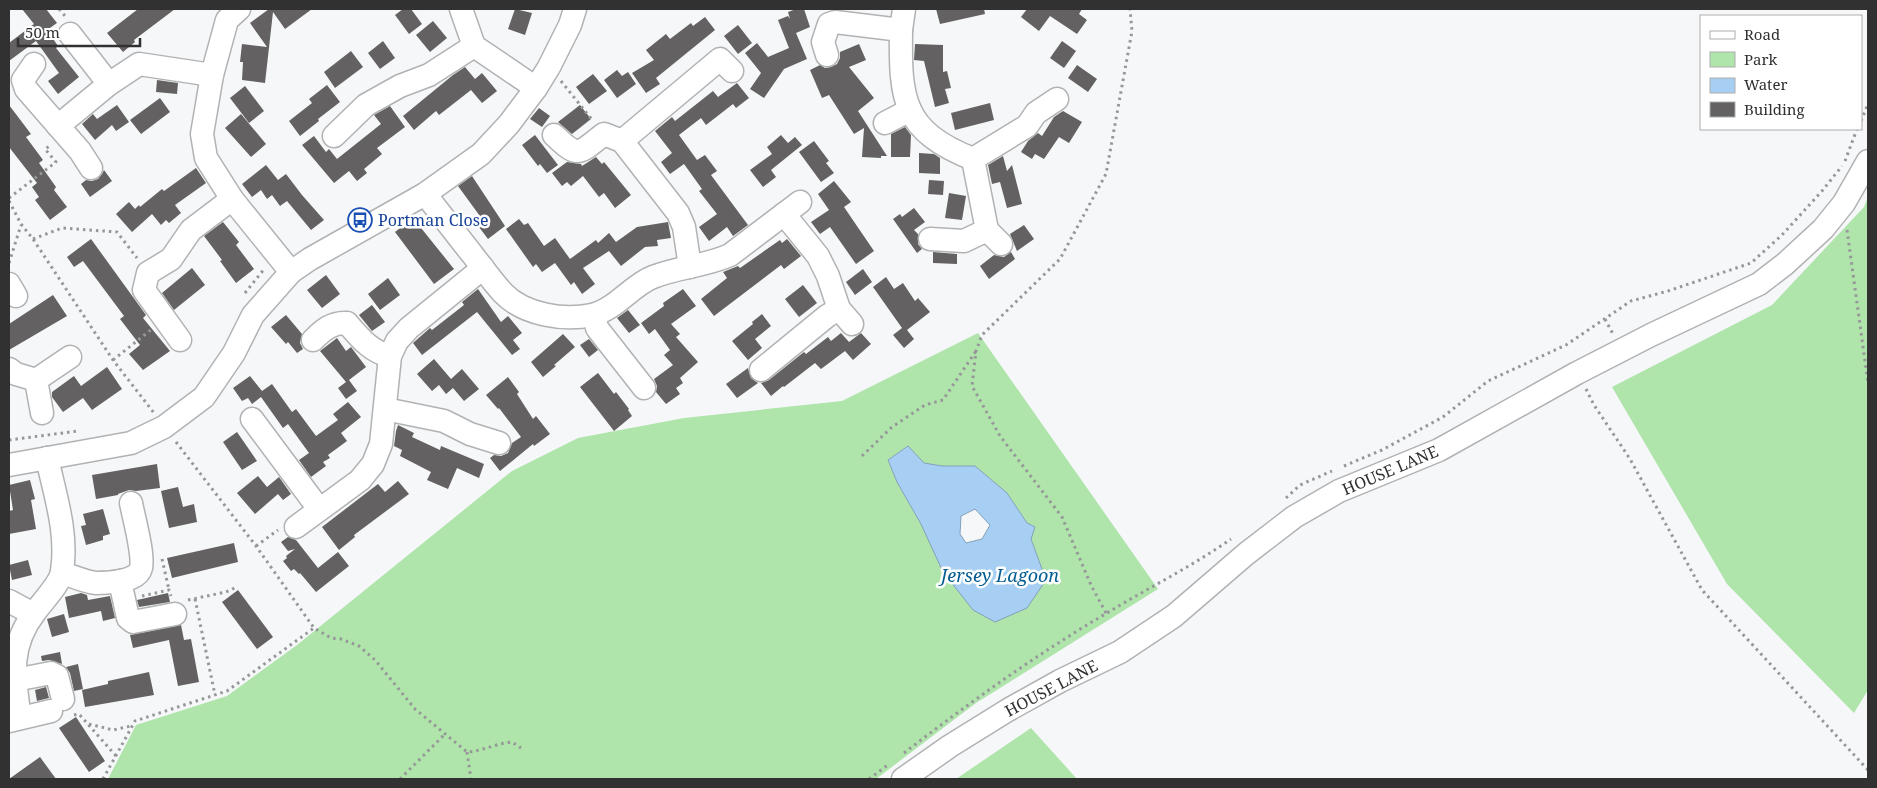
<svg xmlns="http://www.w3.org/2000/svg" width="1877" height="788" font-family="'Noto Serif',serif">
	<rect width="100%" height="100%" fill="#f6f7f9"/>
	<g fill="#afe4ab" fill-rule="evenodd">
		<path d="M1868,197V690L1854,713L1727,584L1612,387L1772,305L1864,207Z"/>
		<path d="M978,333L1158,589L976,703L876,779H108L136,725L227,696L297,645L512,471L578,438L684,418L842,401ZM908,446L924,463L942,466H975L1007,493L1027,523L1031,539L1046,580L921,524L897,482L888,460Z"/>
		<path d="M1031,728L1077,779H956Z"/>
	</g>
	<path fill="#a6cff3" stroke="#83a0b9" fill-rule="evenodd" d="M908,446L924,463L942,466H975L1007,493L1027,523L1035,527L1031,539L1046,580L1027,608L995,622L973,610L943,572L921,524L897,482L888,460ZM975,509L990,525L982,539L966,543L960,534L961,516Z"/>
	<g fill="#636161">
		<path d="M22,9H46L57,23L47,30L58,46L56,48L79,77L58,94L48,81L59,73L36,41L9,61V43L34,24Z"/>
		<path d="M138,9H175L134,40L135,42L123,52L107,33Z"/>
		<path d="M269,9H312L285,29L273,12L265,83L242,80L243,62H240L242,44L267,47L250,23Z"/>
		<path d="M403,9H411L422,24L409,34L395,15Z"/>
		<path d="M515,9L532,13L525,35L508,29Z"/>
		<path d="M796,9H804L810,27L796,33L807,59L784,69L764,98L750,89L761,73L745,53L757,43L768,57L789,48L778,20L788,16L790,19L788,12Z"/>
		<path d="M936,9H984L985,14L940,24Z"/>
		<path d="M1027,9H1082L1079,14L1087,20L1077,34L1050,16L1039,31L1021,17Z"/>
		<path d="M705,17L715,30L656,78L660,84L646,93L632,73L654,60L646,50L666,34L670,39L691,23L693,26Z"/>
		<path d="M433,21L447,38L430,52L416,35Z"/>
		<path d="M738,25L752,43L738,54L724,36Z"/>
		<path d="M383,41L395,58L380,69L368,53Z"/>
		<path d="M1062,41L1076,51L1064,68L1050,58Z"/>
		<path d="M859,44L866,60L849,67L874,98L858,111L887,156H881V158L862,157L864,128L854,134L829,95L822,98L810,70L820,65L825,68L831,67L837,64L840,58V52Z"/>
		<path d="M915,44L943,45V72L947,71L951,88L945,89L949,103L935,107L924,61L914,60Z"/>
		<path d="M351,51L363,67L335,88L324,72Z"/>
		<path d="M1077,65L1097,79L1088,92L1068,78Z"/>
		<path d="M465,67L475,79L482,73L497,91L482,103L471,90L439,115L436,111L414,130L403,116L453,75Z"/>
		<path d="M617,70L622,76L628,72L636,84L617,98L604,80Z"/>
		<path d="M593,74L607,91L589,104L576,87Z"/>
		<path d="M157,80L178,83L177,94L156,92Z"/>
		<path d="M737,83L749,98L736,108L733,104L706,125L701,118L679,135L697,160L705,155L717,171L711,175L748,225L733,236L727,227L709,241L699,227L717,214L699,191L702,189L684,164L670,174L661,162L672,153L655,131L672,117L675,121L713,91L718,97Z"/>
		<path d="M327,85L340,102L318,119L319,121L300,136L289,121L312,103L309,99Z"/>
		<path d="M245,86L264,111L249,123L230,98Z"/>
		<path d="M160,98L170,112L141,134L130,120Z"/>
		<path d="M990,103L994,120L955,130L951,113Z"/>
		<path d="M9,105L31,134L26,137L43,160L39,163L56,187L54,190L67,207L50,220L35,200L39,197L32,187L37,183L9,147Z"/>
		<path d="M117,105L129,122L116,131L112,125L95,140L82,124L93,114L97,119Z"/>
		<path d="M580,105L591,119L572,134L558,122Z"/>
		<path d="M390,106L405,127L377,148L382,154L364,169L367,173L357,181L349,171L334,183L302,145L314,136L326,152L329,149L337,159L381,124L374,115Z"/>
		<path d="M539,108L550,116L542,127L530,119Z"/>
		<path d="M1063,111L1082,122L1069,143L1059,137L1044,159L1035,154L1032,159L1021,152L1028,141L1038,133L1042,136L1054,117Z"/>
		<path d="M241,114L266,144L251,157L225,128Z"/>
		<path d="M905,127L911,135L910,157H891V134Z"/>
		<path d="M535,135L558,165L547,173L540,164L538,166L522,145Z"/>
		<path d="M781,135L788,143L795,137L802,145L771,170L776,177L763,187L750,170L772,154L767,147Z"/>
		<path d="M814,141L829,161L826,163L834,173L821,182L799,152Z"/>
		<path d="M919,153L934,154L940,158V174L919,173Z"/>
		<path d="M1003,156L1007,171L1012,165L1022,204L1007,208L1000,182L992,184L988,165Z"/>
		<path d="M596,157L602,164L604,162L631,195L615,208L604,193L599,197L583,176L571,186L567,182L562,186L552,173L567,162L581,164L582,166Z"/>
		<path d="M266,165L278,180L286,174L302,195L324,220L311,230L287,201L280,206L272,195L267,199L261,190L252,197L242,184Z"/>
		<path d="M196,168L206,183L175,205L181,213L169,223L166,220L161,225L152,214L132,232L116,214L129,202L135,209L139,205L140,207L162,189L164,191Z"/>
		<path d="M104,170L112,181L90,197L81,184L86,180L92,181L98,179L102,174Z"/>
		<path d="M472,176L505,226L488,239L479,227L485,223L458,186Z"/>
		<path d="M929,180L944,181L943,195L928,194Z"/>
		<path d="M834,181L851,202L844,207L874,251L856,264L830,227L820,234L811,222L829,210L818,194Z"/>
		<path d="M949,193L966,196L962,220L945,218Z"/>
		<path d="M914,208L925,222L914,230L918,234V244L922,249L917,253L893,219L900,214L902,217Z"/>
		<path d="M413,218L454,269L434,284L395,232Z"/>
		<path d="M519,219L524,225L528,223L544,246L555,238L570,259L596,240L598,243L609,233L616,242L637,227L668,222L671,238L657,240L658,246L645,247L621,266L609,251L583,268L595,284L582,294L574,282L571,285L555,263L542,272L536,264L533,267L506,229Z"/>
		<path d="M223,222L239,242L236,245L254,269L236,283L220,261L222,260L204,236Z"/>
		<path d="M1024,225L1034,239L1017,251L1010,234Z"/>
		<path d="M91,239L146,315L143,318L170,351L143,370L129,354L140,345L120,319L124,316L83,261L74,267L67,257Z"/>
		<path d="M787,239L801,256L784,269L781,265L714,316L701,299L727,278L723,272L738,266L740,268L780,240L782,243Z"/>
		<path d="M933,252L957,254V264L933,263Z"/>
		<path d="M1011,252L1015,259L989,279L980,266L994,255L1004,257Z"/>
		<path d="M192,268L205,285L174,310L162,293Z"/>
		<path d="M863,269L872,282L855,295L846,282Z"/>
		<path d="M326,275L340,294L322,308L307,290Z"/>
		<path d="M886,277L894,289L903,283L915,301L918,298L930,312L907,330L914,339L904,348L893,335L902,328L873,287Z"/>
		<path d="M388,278L400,295L380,310L368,294Z"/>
		<path d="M803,285L817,303L799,317L785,299Z"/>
		<path d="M478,289L501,322L508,316L522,333L513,340L520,349L512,355L477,312L422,355L413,343L430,328L432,330L464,305L462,302Z"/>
		<path d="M683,289L696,306L671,324L680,334L676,337L698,362L680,378L683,383L676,388L680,394L666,404L656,392L657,386L654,379L673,365L664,355L670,350L655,329L649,334L641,323L664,306L663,303Z"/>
		<path d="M53,295L67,316L9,350V324Z"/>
		<path d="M372,305L385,322L372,331L359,315Z"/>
		<path d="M628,310L640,325L629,333L617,318Z"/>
		<path d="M762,314L771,326L755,339L762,348L748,360L732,341L753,324L752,322Z"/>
		<path d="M286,315L302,334L300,343L303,349L297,353L288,342L286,344L271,327Z"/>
		<path d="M841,333L849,342L861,333L871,344L853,360L845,351L821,369L815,363L784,387L783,386L771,396L761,383L769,380L804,352L806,354L828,337L831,341Z"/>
		<path d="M563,334L575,347L554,365L556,366L543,377L531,362Z"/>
		<path d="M337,338L346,351L351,347L366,367L349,380L357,391L346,399L338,388L346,382L320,351Z"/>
		<path d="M589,339L598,350L589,357L580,345Z"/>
		<path d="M434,359L451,379L462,369L479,389L464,401L453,388L446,394L439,385L432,391L417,374Z"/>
		<path d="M107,367L122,389L92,410L83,398L63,412L52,397V392L74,376L81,386Z"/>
		<path d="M748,368L751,378L758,383L737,398L726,384Z"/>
		<path d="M598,373L614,394L616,392L629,409L628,410L632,416L614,431L580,387Z"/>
		<path d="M250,376L262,391L272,384L292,412L296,409L316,436L338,420L333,414L348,402L361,417L341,433L347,441L328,455L330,458L323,462L326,466L311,477L299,460L309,453L288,424L283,428L261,397L252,404L248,398L242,401L233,388Z"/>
		<path d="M508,377L519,392L517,394L533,419L536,416L550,434L534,446L533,444L500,471L490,458L494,455L501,456L508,453L512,443L521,437L499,408L498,409L486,395Z"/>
		<path d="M398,425L414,433L412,437L440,450L441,446L484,464L479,478L457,468L448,489L427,480L431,472L400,456L402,450L394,446L396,431Z"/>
		<path d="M237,432L257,461L242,470L223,442Z"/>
		<path d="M157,464L160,488L136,491L129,490L118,494V495L96,499L92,475Z"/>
		<path d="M258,476L267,487L279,477L291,494L283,500L278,494L255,514L237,493Z"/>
		<path d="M30,480L35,499L31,500L36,529L9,534V511L13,510L9,485Z"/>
		<path d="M398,481L409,494L354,535L355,537L339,550L322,527L378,484L385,492Z"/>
		<path d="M178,487L183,507L194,504L197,522L169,528L161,491Z"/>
		<path d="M103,509L110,534L103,536V540L86,545L81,526L86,525L83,514Z"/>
		<path d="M288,537L296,540L318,568L338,552L349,566L316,592L300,573L299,574L294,569L291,571L283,561L287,558L286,556L295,549L288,551L281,542Z"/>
		<path d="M234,543L238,562L172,578L167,558Z"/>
		<path d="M28,560L32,575L12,580L9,565Z"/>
		<path d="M238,590L273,637L257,649L222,602Z"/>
		<path d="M81,593L87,595L88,600L110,596L115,618L103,621L101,611L69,618L65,597Z"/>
		<path d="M168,593L170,602L139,607L137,600Z"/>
		<path d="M64,614L69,632L52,637L47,619Z"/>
		<path d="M181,625L184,640L191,639L199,682L178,686L169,640L133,648L130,635Z"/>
		<path d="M60,652L62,664L49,660L42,661L41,656Z"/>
		<path d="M78,664L83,689L74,691L70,673L66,667Z"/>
		<path d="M149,672L154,695L85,707L82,690L108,684V681Z"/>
		<path d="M46,687L49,698L37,701L35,690Z"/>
		<path d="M76,717L105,761L89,772L59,728Z"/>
		<path d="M40,757L56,779H9Z"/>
	</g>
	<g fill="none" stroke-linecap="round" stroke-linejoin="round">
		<g stroke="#b1b2b4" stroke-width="25">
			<g id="minor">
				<path d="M239,9L227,20L212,75L202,134L206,158L232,199L291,272"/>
				<path d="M461,9L474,46L536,88"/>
				<path d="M901,30C900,99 902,131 973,159L1027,126L1036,113L1057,99"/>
				<path d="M70,34L109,84"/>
				<path d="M827,55L823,42L829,24L835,22L901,30L904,9"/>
				<path d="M34,64L23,80L26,89L80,151L91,168"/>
				<path d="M885,123L910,110"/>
				<path d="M58,126L109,84L139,64L212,75"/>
				<path d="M554,135C579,159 578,154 604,134L622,141"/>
				<path d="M334,136L366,105L400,86L429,75L474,46"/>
				<path d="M973,159L987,230"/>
				<path d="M425,194C441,214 456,234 472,254C482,267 492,281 503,293C524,315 564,321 592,315C615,310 632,285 653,277C678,267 706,266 730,255L800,202"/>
				<path d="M784,214L818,256L828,276L839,309L852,324"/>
				<path d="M930,239L964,241L987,230L1001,244"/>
				<path d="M690,267L684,227L678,213L622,141L720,59L732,71"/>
				<path d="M9,284L16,296"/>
				<path d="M594,315L597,328L644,388"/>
				<path d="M180,340L144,290L148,273L171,259L191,230L232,199"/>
				<path d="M313,340C323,330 332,322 347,323C360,338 371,352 390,356"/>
				<path d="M9,369L16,374L36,380L70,357"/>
				<path d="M761,370L827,316L839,309"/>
				<path d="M36,380L42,413"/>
				<path d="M385,409L444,421L470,434L499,443"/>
				<path d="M252,419L319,509"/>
				<path d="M9,465L131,443L164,427L204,397L234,353L253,315L291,272L310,259L425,194L481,154L509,124L536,88L549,67L570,25L575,9"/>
				<path d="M296,527L360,480L373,464L381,444L390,356L397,341L409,328L483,268"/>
				<path d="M62,573C73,576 85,582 96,583C107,583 138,582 141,568C144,554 134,519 131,503"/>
				<path d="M120,581L128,618L133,622L175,614"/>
				<path d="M9,601L33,614"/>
				<path d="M15,680L51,673L57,676L63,699"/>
				<path d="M20,718C14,678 8,647 35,612C42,602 61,583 62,571C68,533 55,495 47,458"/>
				<path d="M9,721L51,711"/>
				<path d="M903,779L950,746L1008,710L1060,681L1120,652L1174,616L1246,554L1294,517L1339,491L1439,450L1577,373L1651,335L1759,284L1785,264L1823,229L1844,203L1868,161"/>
			</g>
		</g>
		<g stroke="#969798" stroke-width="3" stroke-dasharray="2.5 4" stroke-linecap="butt">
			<path d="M59,9L65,16"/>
			<path d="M561,81L593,121"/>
			<path d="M1861,121L1868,104"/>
			<path d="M1845,161L1857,129"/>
			<path d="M9,198L56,162L45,149L51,145"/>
			<path d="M9,201L21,224L33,239L113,360L154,413"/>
			<path d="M1847,230L1868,383"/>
			<path d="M33,239L62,228L117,232L137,258"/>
			<path d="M9,263L21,225"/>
			<path d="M245,293L265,268"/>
			<path d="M1605,319L1613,334"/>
			<path d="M113,360L152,329"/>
			<path d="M1586,389L1594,405L1630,459L1702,590L1868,770"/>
			<path d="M9,440L78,431"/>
			<path d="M176,442L256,546L314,628L331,638L341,639L359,646L375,660L415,709L467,752C483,751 497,743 512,742L521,748"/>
			<path d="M862,456L892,427L925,405L943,400L976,351"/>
			<path d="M1344,466L1382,450L1443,417L1488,381L1566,345L1631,301L1668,291L1751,263L1782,235L1822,191L1842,166"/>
			<path d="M1286,498L1300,485L1332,471"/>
			<path d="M256,546L278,530"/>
			<path d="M162,559L169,590"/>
			<path d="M142,596L169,590L171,596"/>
			<path d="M195,599L215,695"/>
			<path d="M188,600L226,592L237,587"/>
			<path d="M1106,613L1091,585L1062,517L1000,436L972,386L976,351L982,335L1060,259L1106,174L1132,31L1130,9"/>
			<path d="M74,715L79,714L116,756"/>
			<path d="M89,724L113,730L131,726"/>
			<path d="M467,752L471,779"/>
			<path d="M904,753C969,703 1037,654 1107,613C1148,588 1191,567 1231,539"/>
			<path d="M103,779L135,721L227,691L314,628"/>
			<path d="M400,779L444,735"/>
			<path d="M869,779L889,764"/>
		</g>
		<use href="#minor" stroke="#fff" stroke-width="22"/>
	</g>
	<defs>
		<g id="bus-ring" transform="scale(1.25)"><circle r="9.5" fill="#fff" stroke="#1a4fb4" stroke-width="1.5"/><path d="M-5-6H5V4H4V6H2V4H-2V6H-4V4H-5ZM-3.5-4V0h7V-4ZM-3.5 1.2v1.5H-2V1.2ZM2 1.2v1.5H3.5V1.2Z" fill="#1a4fb4"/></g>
	</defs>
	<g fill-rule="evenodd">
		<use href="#bus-ring" x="360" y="220"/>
	</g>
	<g text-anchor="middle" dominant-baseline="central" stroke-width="5" stroke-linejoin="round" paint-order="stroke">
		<g font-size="16" fill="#164399" stroke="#fff" text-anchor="start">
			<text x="378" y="220">Portman Close</text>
		</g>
		<g font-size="16" fill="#313132" stroke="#fff">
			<text transform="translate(1390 470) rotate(-23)">HOUSE LANE</text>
			<text transform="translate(1051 688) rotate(-28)">HOUSE LANE</text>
		</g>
		<g font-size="18" font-style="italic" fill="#045d92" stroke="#fff">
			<text x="1000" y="575">Jersey Lagoon</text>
		</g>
	</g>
	<rect width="1877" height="788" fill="none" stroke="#313132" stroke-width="20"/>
	<rect x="1700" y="15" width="162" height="115" fill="#ffffff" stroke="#adadad"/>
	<rect x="1710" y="31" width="25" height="8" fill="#ffffff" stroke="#adadad"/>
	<text x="1744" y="40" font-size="15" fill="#313132">Road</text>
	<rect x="1710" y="52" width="25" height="15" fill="#afe4ab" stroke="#adadad"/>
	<text x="1744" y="65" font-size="15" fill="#313132">Park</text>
	<rect x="1710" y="78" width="25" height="15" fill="#a6cff3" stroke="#adadad"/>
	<text x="1744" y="90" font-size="15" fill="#313132">Water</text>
	<rect x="1710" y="102" width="25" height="15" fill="#636161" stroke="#adadad"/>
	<text x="1744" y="115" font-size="15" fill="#313132">Building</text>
	<path d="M18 38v8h122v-8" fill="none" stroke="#313132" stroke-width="2.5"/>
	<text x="25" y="38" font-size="15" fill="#313132" stroke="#ffffff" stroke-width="4" paint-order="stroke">50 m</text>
</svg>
